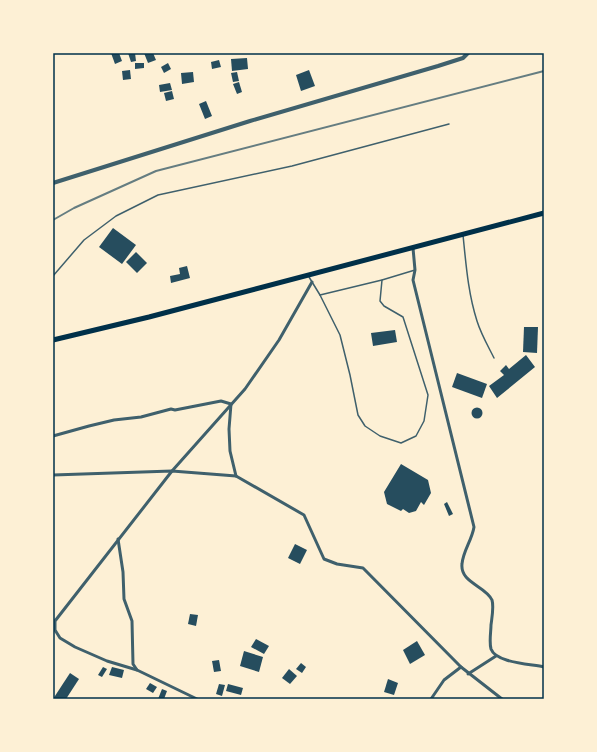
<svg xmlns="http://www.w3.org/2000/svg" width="597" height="752" font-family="'Alegreya Sans',sans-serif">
	<rect width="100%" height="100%" fill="#fdf0d5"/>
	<g fill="#264d5e">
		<path d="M111,53H119L122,61L115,64Z"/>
		<path d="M128,53H135L136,61L131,62Z"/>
		<path d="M144,53H153L156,60L148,63Z"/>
		<path d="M247,58L248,69L232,71L231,59Z"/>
		<path d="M219,60L221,67L212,69L211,62Z"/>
		<path d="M135,63H144V68L135,69Z"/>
		<path d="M168,63L171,69L164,73L161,67Z"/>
		<path d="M130,70L131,79L123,80L122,71Z"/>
		<path d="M309,70L315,86L301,91L296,75Z"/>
		<path d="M193,72L194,82L182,84L181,73Z"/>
		<path d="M237,72L239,81L233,82L231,73Z"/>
		<path d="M239,82L242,92L237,94L233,84Z"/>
		<path d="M170,83L172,90L160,92L159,85Z"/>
		<path d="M172,91L174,99L166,101L164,93Z"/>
		<path d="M206,101L212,116L205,119L199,104Z"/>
		<path d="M113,228L136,245L122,264L99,247Z"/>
		<path d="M136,252L147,263L137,273L126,262Z"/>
		<path d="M187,266L190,278L171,283L170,276L180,274L179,268Z"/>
		<path d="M524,327H538L537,353L523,352Z"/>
		<path d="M395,330L397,342L373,346L371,333Z"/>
		<path d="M526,355L535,367L497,398L489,386L504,375L500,371L506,365L509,369Z"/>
		<path d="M457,373L487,384L482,398L452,387Z"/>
		<circle cx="477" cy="413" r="5.5"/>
		<path d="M401,464L428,480L431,493L424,505L421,502L416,511L409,513L403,509L401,511L387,504L384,492Z"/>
		<path d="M447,502L453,514L449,516L444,504Z"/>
		<path d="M295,544L307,550L300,564L288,558Z"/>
		<path d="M190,614L198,615L196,626L188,624Z"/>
		<path d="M256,639L269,646L264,654L251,647Z"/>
		<path d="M417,641L425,655L410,664L403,650Z"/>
		<path d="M244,651L263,657L259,672L240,666Z"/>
		<path d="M219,660L221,671L214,672L212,661Z"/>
		<path d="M301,663L306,667L302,673L296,669Z"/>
		<path d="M103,667L107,669L102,677L98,675Z"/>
		<path d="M112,667L124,670L122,678L109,675Z"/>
		<path d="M289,669L297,676L290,684L282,678Z"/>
		<path d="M70,673L79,679L66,699H53Z"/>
		<path d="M388,679L398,683L394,695L384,692Z"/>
		<path d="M150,683L157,687L153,693L146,689Z"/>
		<path d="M219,684L225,685L222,696L216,694Z"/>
		<path d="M228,684L243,688L241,695L226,691Z"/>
		<path d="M162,689L167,691L164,699H158Z"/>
	</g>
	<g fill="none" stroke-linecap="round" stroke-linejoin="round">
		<g stroke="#3f606c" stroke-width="1.5">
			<path d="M463,235C466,264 468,293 477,321C481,334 488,346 494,358"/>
			<path d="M53,276L84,240L116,216L158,195L292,166L449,124"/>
			<path d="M309,277L320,295L340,335L350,375L358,415L365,426L380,436L401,443L416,436L424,421L428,395L403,317L384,306L380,301L382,280"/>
			<path d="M320,295L382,280L415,270"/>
		</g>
		<g stroke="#3f606c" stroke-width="3">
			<path d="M413,248L415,270L413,280L474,527C472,540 463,551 462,564C460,583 486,586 492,600C494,607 492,617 491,625C491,631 489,642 491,649C496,663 531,664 544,667"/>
			<path d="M53,436L89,426L114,420L141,417L171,409L175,410L221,401L231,404L229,429L230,451L236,476"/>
			<path d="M53,475L172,471L236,476L304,515L324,559L337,564L363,568L461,667L502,699"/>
			<path d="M118,539L123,572L124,599L132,621L133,664L137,670"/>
			<path d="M468,674L496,656"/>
			<path d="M197,699L137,670L107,661L75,647L60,638L55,630V621L172,471L245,389L279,340L312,282"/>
			<path d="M431,699L444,680L461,667"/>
		</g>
		<path stroke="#3f606c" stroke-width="4" d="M53,183L250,121L438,66L463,58L468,53"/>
		<path stroke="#003049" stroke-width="5" d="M53,340L149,317L544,213"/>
		<path stroke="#657d81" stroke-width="2" d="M53,220L74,208L156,171L544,71"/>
	</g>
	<rect width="597" height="752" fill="none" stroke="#fdf0d5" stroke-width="108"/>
	<rect x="54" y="54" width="489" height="644" fill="none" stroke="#003049" stroke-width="1.5"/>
</svg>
